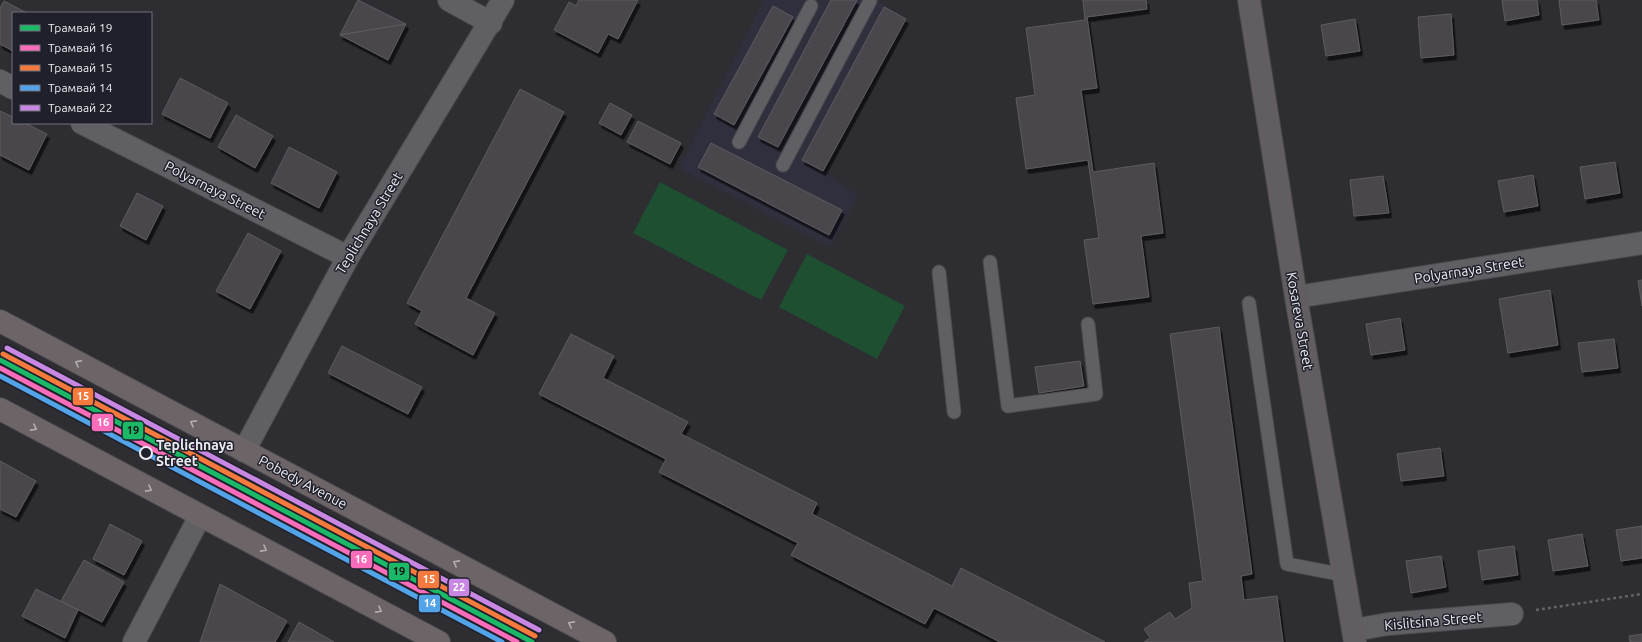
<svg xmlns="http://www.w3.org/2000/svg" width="1642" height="642" font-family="Ubuntu,sans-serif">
	<defs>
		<filter id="shadow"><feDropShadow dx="2.5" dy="4.5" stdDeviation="0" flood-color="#0009"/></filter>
	</defs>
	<rect width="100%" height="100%" fill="#2d2d32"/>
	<path fill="#2f2f3e" d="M764,0H877L906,19L824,171L858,196L830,247L679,168Z"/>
	<g fill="#1d4f30">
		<path d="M660,182L788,250L761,300L633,233Z"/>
		<path d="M807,254L905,306L877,359L779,307Z"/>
	</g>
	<g fill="#49474c" stroke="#5e5b5f" filter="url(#shadow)">
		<path d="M358,0L406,24L340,35Z"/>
		<path d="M579,0H638L618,39L608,34L598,53L554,30L569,2L576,6Z"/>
		<path d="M831,0H857L778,147L758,137Z"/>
		<path d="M1083,0H1146L1147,9L1087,17L1097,88L1081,90L1093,172L1154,163L1163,233L1141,236L1149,297L1093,304L1084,240L1099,238L1088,160L1026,169L1016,98L1035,95L1026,28L1085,20Z"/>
		<path d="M1502,0H1537L1539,15L1505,21Z"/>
		<path d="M1559,0H1596L1599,20L1562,25Z"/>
		<path d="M4,1L27,13H13V51L0,44V8Z"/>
		<path d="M773,6L793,17L734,125L714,114Z"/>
		<path d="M884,7L906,19L823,171L802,160Z"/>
		<path d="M1451,14L1454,55L1421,58L1418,17Z"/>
		<path d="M1355,19L1360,51L1326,56L1321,25Z"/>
		<path d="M406,24L388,60L340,35Z"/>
		<path d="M180,78L228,103L210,138L162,114Z"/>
		<path d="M520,89L564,112L466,298L495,313L473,355L415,324L422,311L407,303Z"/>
		<path d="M610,103L632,115L621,135L599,123Z"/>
		<path d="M0,111L13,117V123H25L47,134L29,170L0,155Z"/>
		<path d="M236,115L273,136L255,168L218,147Z"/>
		<path d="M638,121L681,143L670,164L627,142Z"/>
		<path d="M711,143L842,210L829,235L698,167Z"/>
		<path d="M289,147L337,172L319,208L271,183Z"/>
		<path d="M1615,162L1620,193L1585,199L1580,167Z"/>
		<path d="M1533,175L1538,206L1504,212L1498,181Z"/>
		<path d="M1383,176L1389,213L1354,216L1350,180Z"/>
		<path d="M137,193L163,206L146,240L120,226Z"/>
		<path d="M248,233L281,251L250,309L216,291Z"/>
		<path d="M1642,280V306L1638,281Z"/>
		<path d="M1550,290L1558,345L1508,353L1499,299Z"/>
		<path d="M1400,318L1405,350L1371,355L1366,324Z"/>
		<path d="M1219,327L1252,574L1241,576L1244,600L1277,596L1283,642H1144L1150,638L1144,629L1170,612L1175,619L1192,608L1189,583L1203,581L1170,334Z"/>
		<path d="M571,334L614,356L603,378L688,422L681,434L817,503L812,514L952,586L961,568L1105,642H1000L934,608L925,624L791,555L798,543L659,472L666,459L539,394Z"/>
		<path d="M1614,339L1618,368L1582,372L1578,343Z"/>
		<path d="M342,346L422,387L408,414L328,373Z"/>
		<path d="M1080,361L1084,386L1039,393L1035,367Z"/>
		<path d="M1440,448L1444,476L1401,481L1397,454Z"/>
		<path d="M0,461L36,481L16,517L0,509Z"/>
		<path d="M110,524L142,541L124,575L93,559Z"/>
		<path d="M1642,526V558L1621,561L1616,530Z"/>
		<path d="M1582,534L1588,566L1553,571L1548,540Z"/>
		<path d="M1514,546L1518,575L1482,580L1478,551Z"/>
		<path d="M1441,556L1446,587L1411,593L1406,561Z"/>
		<path d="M84,560L124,582L102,622L61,601Z"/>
		<path d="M220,584L287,621L275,642H200Z"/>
		<path d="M36,589L78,610L65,638L22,616Z"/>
		<path d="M299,622L334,642H288Z"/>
		<path d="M1642,634V642H1630L1629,636Z"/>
	</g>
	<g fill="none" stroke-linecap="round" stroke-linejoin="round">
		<g stroke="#49494d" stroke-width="15">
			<g id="lane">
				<path d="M739,142L811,6"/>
				<path d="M783,165L870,1"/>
				<path d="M990,262L1008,406L1096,394L1088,324"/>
				<path d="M939,272L954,412"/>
				<path d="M1249,303L1287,564L1344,575"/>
			</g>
		</g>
		<g stroke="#49494d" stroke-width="24">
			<g id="street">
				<path d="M449,0L491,23"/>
				<path d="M0,81L13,88"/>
				<path d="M82,123L348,257"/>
				<path d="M1296,297L1642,243"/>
				<path d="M244,451L348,257L503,0"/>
				<path d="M1354,630L1388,624L1512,614"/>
				<path d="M134,642L200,516"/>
			</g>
		</g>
		<g stroke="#49494d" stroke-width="24">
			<path id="secondary" d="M1249,0L1296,297L1355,642"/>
		</g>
		<g stroke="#49494d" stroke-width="24">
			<g id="primary">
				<path d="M0,321L605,642"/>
				<path d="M0,409L439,642"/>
			</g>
		</g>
		<path stroke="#636367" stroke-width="2.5" stroke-dasharray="3 3" stroke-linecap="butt" d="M1536,610L1642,594"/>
		<use href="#lane" stroke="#606064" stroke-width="13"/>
		<use href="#street" stroke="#606064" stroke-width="22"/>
		<use href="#secondary" stroke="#615d61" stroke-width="22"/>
		<use href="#primary" stroke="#6c6467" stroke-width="22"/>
		<g stroke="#20202b" stroke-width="8">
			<path id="tram-1" d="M0,360L532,642"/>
		</g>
		<g stroke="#20202b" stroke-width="8">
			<path id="tram-2" d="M0,368L517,642"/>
		</g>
		<g stroke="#20202b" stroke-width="8">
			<path id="tram-3" d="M3,354L535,636"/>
		</g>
		<g stroke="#20202b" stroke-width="8">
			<path id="tram-4" d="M0,376L502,642"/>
		</g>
		<g stroke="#20202b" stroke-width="8">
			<path id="tram-5" d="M7,348L539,630"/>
		</g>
		<use href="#tram-1" stroke="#1ab867" stroke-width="5"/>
		<use href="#tram-2" stroke="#fb6dba" stroke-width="5"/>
		<use href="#tram-3" stroke="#f6793e" stroke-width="5"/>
		<use href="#tram-4" stroke="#53a3e8" stroke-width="5"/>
		<use href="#tram-5" stroke="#c787e3" stroke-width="5"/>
	</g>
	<defs><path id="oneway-chevron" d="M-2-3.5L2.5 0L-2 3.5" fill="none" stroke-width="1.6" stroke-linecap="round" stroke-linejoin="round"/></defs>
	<g stroke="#b2aeb4">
		<use href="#oneway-chevron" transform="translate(78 363) rotate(-152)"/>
		<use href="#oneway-chevron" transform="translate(193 423) rotate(-152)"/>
		<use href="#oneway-chevron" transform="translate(34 428) rotate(28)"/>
		<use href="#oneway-chevron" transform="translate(149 489) rotate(28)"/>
		<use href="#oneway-chevron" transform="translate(264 549) rotate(28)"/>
		<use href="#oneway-chevron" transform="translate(456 563) rotate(-152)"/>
		<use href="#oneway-chevron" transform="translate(379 610) rotate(28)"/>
		<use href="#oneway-chevron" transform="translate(571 624) rotate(-152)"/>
	</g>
	<circle fill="#20202b" stroke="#ebebf3" stroke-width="2" cx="146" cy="453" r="6"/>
	<g text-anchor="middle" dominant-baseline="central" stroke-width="3" stroke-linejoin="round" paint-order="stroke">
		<g font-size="14" fill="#ebebf3" stroke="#20202b">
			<text transform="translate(215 190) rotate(27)">Polyarnaya Street</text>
			<text transform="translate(369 223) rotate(-59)">Teplichnaya Street</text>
			<text transform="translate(1469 270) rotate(-9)">Polyarnaya Street</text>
			<text transform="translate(1300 321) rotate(80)">Kosareva Street</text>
			<text transform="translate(303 482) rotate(28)">Pobedy Avenue</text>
			<text transform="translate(1433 621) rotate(-5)">Kislitsina Street</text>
		</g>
		<g font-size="14" font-weight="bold" fill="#ebebf3" stroke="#20202b" text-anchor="start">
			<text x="156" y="445">Teplichnaya<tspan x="156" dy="16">Street</tspan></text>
		</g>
	</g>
	<g stroke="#20202b" stroke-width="1.5">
		<rect x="72" y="387" width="22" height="19" rx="4" fill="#f6793e"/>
		<rect x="91" y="413" width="23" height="19" rx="4" fill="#fb6dba"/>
		<rect x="122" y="421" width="22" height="19" rx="4" fill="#1ab867"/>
		<rect x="350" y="550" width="23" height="19" rx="4" fill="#fb6dba"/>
		<rect x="388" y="562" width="22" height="19" rx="4" fill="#1ab867"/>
		<rect x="417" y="570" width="23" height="19" rx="4" fill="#f6793e"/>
		<rect x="448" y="578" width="22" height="19" rx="4" fill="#c787e3"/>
		<rect x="418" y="594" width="23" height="19" rx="4" fill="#53a3e8"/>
	</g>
	<g font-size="11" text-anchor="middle" font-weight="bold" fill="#fff">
		<text x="83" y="400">15</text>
		<text x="103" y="426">16</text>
		<text x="361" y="563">16</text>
		<text x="429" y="583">15</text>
		<text x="459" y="591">22</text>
		<text x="430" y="607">14</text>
	</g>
	<g font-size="11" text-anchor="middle" font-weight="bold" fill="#111">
		<text x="133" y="434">19</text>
		<text x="399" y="575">19</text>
	</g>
	<rect x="12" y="12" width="140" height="112" fill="#20202b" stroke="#71717b"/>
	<rect x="20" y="25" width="20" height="6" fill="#1ab867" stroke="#71717b"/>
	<text x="48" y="32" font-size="12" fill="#ebebf3">Трамвай 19</text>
	<rect x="20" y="45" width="20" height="6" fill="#fb6dba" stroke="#71717b"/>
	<text x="48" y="52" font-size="12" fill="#ebebf3">Трамвай 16</text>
	<rect x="20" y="65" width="20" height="6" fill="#f6793e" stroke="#71717b"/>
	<text x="48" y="72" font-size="12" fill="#ebebf3">Трамвай 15</text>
	<rect x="20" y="85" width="20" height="6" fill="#53a3e8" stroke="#71717b"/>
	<text x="48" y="92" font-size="12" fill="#ebebf3">Трамвай 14</text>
	<rect x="20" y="105" width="20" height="6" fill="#c787e3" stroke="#71717b"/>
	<text x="48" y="112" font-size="12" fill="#ebebf3">Трамвай 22</text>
</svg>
